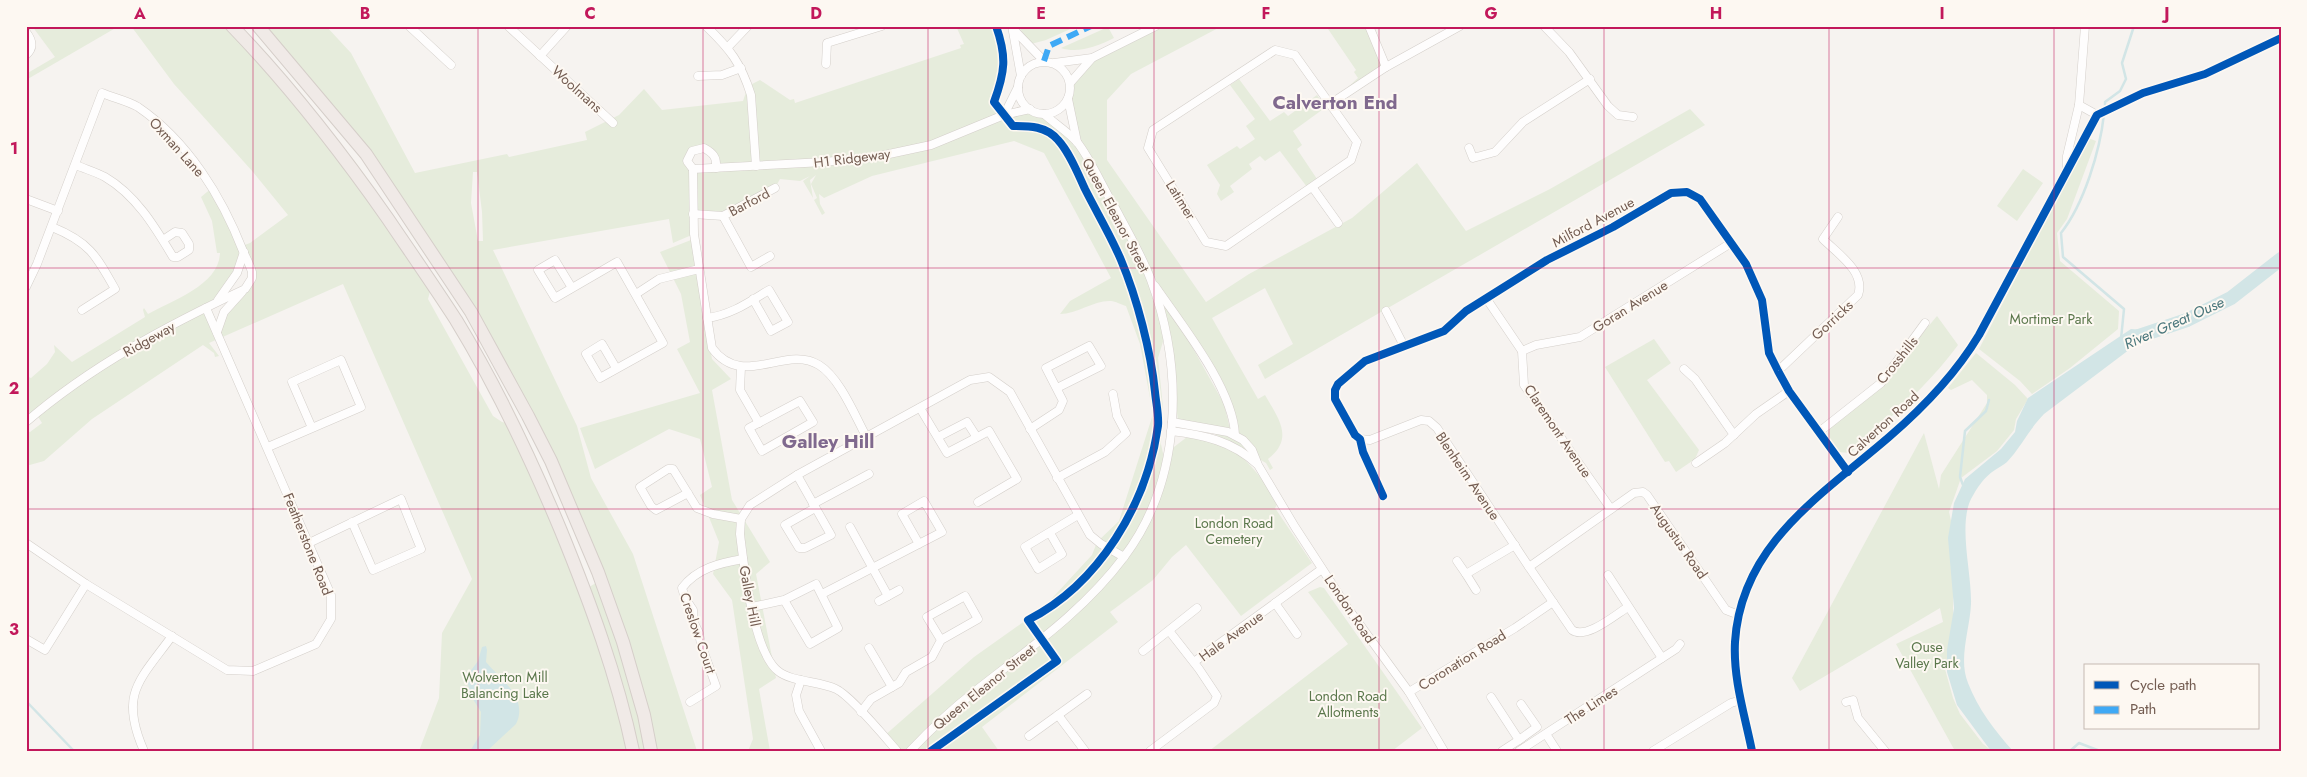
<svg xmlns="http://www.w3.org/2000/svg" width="2307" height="777" font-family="Jost,sans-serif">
	<rect width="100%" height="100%" fill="#f6f3f0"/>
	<g fill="#e6ecdc" fill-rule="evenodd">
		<path d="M32,26H119L26,80V74L55,57Z"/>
		<path d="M131,26H231L256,51L432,284L428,299L493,416L502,422L512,424L584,590L601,580L551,461L471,312L366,154L258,26H326L351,53L415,173L507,154L509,157L587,140L585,132L619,115L644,89L662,110L743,101L748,86L760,80L790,100L794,99L795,103L961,48L960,45L964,44L956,26H999C1008,52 1006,64 1003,91L996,96L994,102L1003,115L1030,109L1044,114L1076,141L1068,99L1070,83L1092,58L1156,26H1222L1131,74L1107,100V160L1206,302L1249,274L1352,218L1417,163L1466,231L1550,189L1690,109L1705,125L1265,379L1258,365L1293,344L1265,288L1212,318L1258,399L1265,395C1278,418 1295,438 1268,459L1273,468L1270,470L1266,463L1213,433L1227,435L1237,425C1230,391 1204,363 1185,334L1224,404L1230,429L1178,420L1165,335L1158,358L1163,407L1161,444L1166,467L1174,447L1187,437C1237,441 1252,464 1278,503L1275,508L1312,563L1241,616L1186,545L1172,557L1153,580L1110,612L1118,622L982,727L999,751H897L884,736L974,657L1043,608L1092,555L1097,542L1119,521L1153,414L1140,344L1126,306C1122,305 1115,301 1111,301C1094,300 1077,314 1060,314L1070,301L1111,278L1044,153L1014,141L872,176L824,198L819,194L820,204L825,213L822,215L814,200L817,198L811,184L816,175L810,180L813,198L803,181L810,176L800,181L780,179L775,188L728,212L693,215L694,234L673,243L669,219L493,250L577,426L591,478L633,554L697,751H419L439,698L442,633L472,579L343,284L209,343L219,356L215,357L214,353L203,345L92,419L44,461L26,466V431L30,432L42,423L37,415L26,423V376L31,378L47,364L55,352L54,345L72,362L145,317L143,310L144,308L148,314C173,300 219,285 220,253H217L212,221L201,197L213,187L242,246L250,243L288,215L253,172L174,84ZM704,148L716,160V168L694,169L687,161L692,151ZM473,172H477L482,212L483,241H478L471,203ZM244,253L252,278L218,325L217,331L206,308L230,286Z"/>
		<path d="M1018,26H1077L1046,40L1031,44Z"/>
		<path d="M1326,26H1368L1386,67L1330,104L1358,78L1354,72L1356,70Z"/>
		<path d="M1108,27L1114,38C1098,46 1078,54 1061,48Z"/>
		<path d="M1239,79L1270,121L1284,112L1288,116L1317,95L1326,107L1293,131L1302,145L1297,149L1317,179L1307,187L1280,151L1265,161L1260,156L1249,164L1252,169L1230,186L1234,192L1221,201L1217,194L1220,185L1207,165L1237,146L1240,149L1255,139L1246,126L1255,119L1230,85Z"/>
		<path d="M2088,138L2096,141L2067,219L2057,233L2060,261L2119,311L2118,329L2070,368L2032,394L2020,381L1979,349Z"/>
		<path d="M2023,169L2043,183L2017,221L1997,206Z"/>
		<path d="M691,240L712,359L731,379L712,390L732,500L770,562L756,574L776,678L759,689L770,751H748L753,739L732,600L713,574L719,542L700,495L712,487L700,439L669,429L595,469L580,428L700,393L677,349L690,342L681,294L660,252Z"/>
		<path d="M1937,316L1958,345C1927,387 1889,419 1850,453L1838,452L1827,435L1831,425L1882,382Z"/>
		<path d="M1654,339L1671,363L1647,380L1699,450L1695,459L1676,472L1669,461L1665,462L1605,367Z"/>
		<path d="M1976,353L2015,385L2028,399L2016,419L2014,430L1997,451L1961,478L1949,512L1953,529V631L1951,651L1945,669L1953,698L1960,714L1983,744L1992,751H1955L1896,644L1943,622L1940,608L1800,691L1792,678L1924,433L1939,489L1941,475L1987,403V395L1972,380L1951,390L1948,388Z"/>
		<path d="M1320,587L1324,588L1422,728L1392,751H1209L1348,644L1308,592Z"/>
	</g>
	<g fill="#d2e5e6">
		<path d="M2131,329L2154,331L2044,414C2030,428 2021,447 2007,462C2004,465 1999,467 1995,470C1984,477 1977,488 1971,499C1958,526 1972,573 1971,604C1970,629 1958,659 1968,683C1978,709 1995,731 2013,751H1991L1957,705L1947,672V650L1954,608L1948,538L1954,503L1965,479L2001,449L2015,432L2017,421L2028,398Z"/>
		<path d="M486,646L487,650L486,662C500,679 529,698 516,724L487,751H470L480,735L481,712L471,696L468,684L469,673L478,661L482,647Z"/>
	</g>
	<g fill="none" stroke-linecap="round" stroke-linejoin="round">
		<g stroke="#d2e5e6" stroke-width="2.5">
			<path d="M2105,109V102L2120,91L2126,79L2122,63L2134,26"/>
			<path d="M2104,114C2100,151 2084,204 2061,233L2063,257L2124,309L2121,339"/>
			<path d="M1963,485L1960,477L1965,431L1986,411L1989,400"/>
			<path d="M26,701L74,751"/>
			<path d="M2070,751L2079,743L2100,751"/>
		</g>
		<path stroke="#d2e5e6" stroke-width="14" d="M2136,337L2187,320L2231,298L2281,259"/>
		<g stroke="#d4cfca" stroke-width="9">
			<g id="minor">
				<path d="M409,26L451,65"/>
				<path d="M508,26L613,123"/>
				<path d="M706,26C730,49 741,63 751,95L756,166"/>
				<path d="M1012,26L1021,76"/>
				<path d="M1544,26L1569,52L1608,106L1618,115L1633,117"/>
				<path d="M1014,30L1044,61"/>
				<path d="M26,32C33,41 34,48 26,55"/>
				<path d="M728,47L748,26"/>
				<path d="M1275,50L1295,55L1357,142L1351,160L1226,246L1206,242L1148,148L1153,130Z"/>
				<path d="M540,56L567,26"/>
				<circle cx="1044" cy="88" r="26"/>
				<path d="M1054,63L1092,58L1156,26"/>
				<path d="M826,64L827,43L882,26"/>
				<path d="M1386,67L1460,26"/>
				<path d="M698,76L722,75L741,68"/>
				<path d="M1070,83L1092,58"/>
				<path d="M1068,99L1077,142"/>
				<path d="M1330,104L1386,67L1369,26"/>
				<path d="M2079,105L2097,115"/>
				<path d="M1004,115L1018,87"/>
				<path d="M1469,148L1473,158L1495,152L1523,122L1590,79"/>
				<path d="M76,165C85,169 96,172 105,177C136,195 155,227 173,257H178L189,250V244L182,233L175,232L163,240"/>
				<path d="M2067,167V156L2079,105L2085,26"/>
				<path d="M693,169L694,234L712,348C743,390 785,344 819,365C840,378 855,416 867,438"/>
				<path d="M693,169L824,162L875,157L931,145L1004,115L1030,109"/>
				<path d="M693,169L687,161L692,151L704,148C713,153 717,157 716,168"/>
				<path d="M1313,188L1338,223"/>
				<path d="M26,199L58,211"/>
				<path d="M693,214L723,216L775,188"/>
				<path d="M723,216L751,267L770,256"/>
				<path d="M52,227C89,242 96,255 115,289L82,310"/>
				<path d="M1155,286C1181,324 1233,388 1235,435"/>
				<path d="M26,287L37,264L102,93C114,98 128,101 138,107C188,141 222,197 243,251C246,258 250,265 252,272V278L245,289C168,325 91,366 26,422"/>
				<path d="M572,288L555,260L538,270L555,298L617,262L663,343L600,378L586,354L602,344L616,368"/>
				<path d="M636,294L659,279L699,269"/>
				<path d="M1486,298L1522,351L1524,385L1611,509"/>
				<path d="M218,300L237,273L244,252"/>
				<path d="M1386,311L1404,346"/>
				<path d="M707,318C731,315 749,302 769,290L788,322L771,331L753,299"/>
				<path d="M217,332L224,312L242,292"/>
				<path d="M1522,351L1536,345L1580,337L1731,243"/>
				<path d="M741,367L740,390L759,423"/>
				<path d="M1684,369L1695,379L1734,435"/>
				<path d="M1778,371L1858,295C1866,272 1838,254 1823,239L1838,217"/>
				<path d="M800,401L813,422L762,451L749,428Z"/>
				<path d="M920,408L947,453L989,431L1017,479L978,502"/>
				<path d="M1172,422L1228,432L1243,440L1252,450L1258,465L1295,527L1347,607L1409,692L1444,751"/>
				<path d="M1030,429L1059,410L1063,401L1046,368L1089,346L1101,366L1057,388"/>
				<path d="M1171,431C1204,435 1232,441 1257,464"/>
				<path d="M1819,432L1881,383L1925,323"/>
				<path d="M938,437L967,422L976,436"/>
				<path d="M1360,439L1370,440L1421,420L1429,421L1437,428L1529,567"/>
				<path d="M268,447L361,407L341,360L292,382L312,428"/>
				<path d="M1696,463L1725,443L1756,414L1789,391"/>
				<path d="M797,475L831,535L805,548H799L785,525L815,508"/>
				<path d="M1057,478L1105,452L1126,433L1117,416L1113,394"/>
				<path d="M688,493L656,510L651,506L640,487L668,469H673L697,508L713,514L741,519"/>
				<path d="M1383,496L1363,452L1360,439L1355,435L1335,399V390L1338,384L1365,361L1444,331L1466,311L1547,260L1613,227L1671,193L1687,192L1700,199L1746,264L1762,300L1769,353L1778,371L1789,391L1848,472"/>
				<path d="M813,504L869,474"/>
				<path d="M850,527L888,596L879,601"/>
				<path d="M1050,533L1062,554L1038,569L1025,547L1078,515"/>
				<path d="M26,543L86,584L227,670L253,671L316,644L331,619V595L206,308"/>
				<path d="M309,543L401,499L421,549L373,570L352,522"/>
				<path d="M1457,561L1466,574"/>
				<path d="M1608,575L1662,658"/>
				<path d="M1476,590L1466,574L1515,545"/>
				<path d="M822,594L942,532L924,501L902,514L919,544"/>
				<path d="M888,596L899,590"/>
				<path d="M1275,603L1297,634"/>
				<path d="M752,607L784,600L816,584L838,628L810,644L784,600"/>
				<path d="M1628,607C1615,615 1586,640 1572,630L1529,567L1634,493L1643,492L1647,495L1726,610L1739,615"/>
				<path d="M26,639L45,650L86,584"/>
				<path d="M869,648L892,687"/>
				<path d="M1143,651L1197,608"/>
				<path d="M1194,662L1322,569"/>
				<path d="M801,680L796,695L799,711L821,751"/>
				<path d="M1409,692L1515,628L1553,602"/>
				<path d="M1491,697L1519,740L1502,751"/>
				<path d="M690,702L716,686L701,644L699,633L694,623L693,610L685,598L682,588C697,568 720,563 743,559"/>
				<path d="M1846,702L1853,700L1858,718L1885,751"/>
				<path d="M861,712L871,699L899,683L906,672L932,657L941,640L978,619L965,596L927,617L941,640"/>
				<path d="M1058,715L1085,751"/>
				<path d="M1546,734L1557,751"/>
				<path d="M1029,736L1087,694"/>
				<path d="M1519,740L1537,727L1521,704"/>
				<path d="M144,751C119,694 139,681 172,636"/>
				<path d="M897,751C884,736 851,696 836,689C820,681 791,682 778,671C753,651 744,566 740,534L741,519L750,505L797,475L970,380L989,377L1010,392L1090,535L1101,544L1124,557"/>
				<path d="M910,751C930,730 951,710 974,692C1027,650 1083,612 1124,557C1183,479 1184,369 1151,280C1141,254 1127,230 1114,206C1103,188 1090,158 1077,142C1068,132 1054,123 1044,114"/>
				<path d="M1150,751L1214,703L1217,696L1199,669L1170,632"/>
				<path d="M1519,751L1676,649L1680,644"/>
				<path d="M1653,751L1731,703L1741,700"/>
				<path d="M1752,751C1745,716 1733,679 1735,642C1741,544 1822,495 1889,437C1924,407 1955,375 1979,335L2097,115L2143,93L2205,74L2281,38"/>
			</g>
		</g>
		<g stroke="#d5cec9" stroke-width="14">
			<g id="highway">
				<path d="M232,26C289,85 341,152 388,219C411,253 434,286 456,320C497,387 531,459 561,531C590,602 617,675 633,751"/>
				<path d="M258,26L366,154L471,312L528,416L551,461L598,572L623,642L644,715L651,751"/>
			</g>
		</g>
		<use href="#minor" stroke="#fefdfd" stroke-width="8"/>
		<use href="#highway" stroke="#f0eae7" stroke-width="12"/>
		<path stroke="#3fa9f5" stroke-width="6" stroke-dasharray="12 6" stroke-linecap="butt" d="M1044,61L1049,46L1091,26"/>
		<g stroke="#fdf8f2" stroke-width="11">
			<g id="cycleway">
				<path d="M1383,496L1363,452L1360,439L1355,435L1335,399V390L1338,384L1365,361L1444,331L1466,311L1547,260L1613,227L1671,193L1687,192L1700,199L1746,264L1762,300L1769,353L1778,371L1789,391L1848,472"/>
				<path d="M931,751L1057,661L1028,620C1099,584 1147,504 1158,426C1159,415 1156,403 1155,392C1151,352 1137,298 1121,260C1111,236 1097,213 1085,189C1078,174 1070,153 1058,140C1046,126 1030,126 1013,126L994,102C1005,72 1007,57 996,26"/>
				<path d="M1752,751C1745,716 1733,679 1735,642C1741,544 1822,495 1889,437C1924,407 1955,375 1979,335L2097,115L2143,93L2205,74L2281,38"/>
			</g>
		</g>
		<use href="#cycleway" stroke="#0057b8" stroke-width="8"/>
	</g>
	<path fill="none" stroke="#c2185b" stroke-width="1" stroke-opacity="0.55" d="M253,26V751M478,26V751M703,26V751M928,26V751M1154,26V751M1379,26V751M1604,26V751M1829,26V751M2054,26V751M26,268H2281M26,509H2281"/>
	<g text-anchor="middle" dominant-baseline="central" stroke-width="4" stroke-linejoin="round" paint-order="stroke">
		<g font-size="14" fill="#735c51" stroke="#fdf8f2">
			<text transform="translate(577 89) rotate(42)">Woolmans</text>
			<text transform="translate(177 147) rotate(48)">Oxman Lane</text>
			<text transform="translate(852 158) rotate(-7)">H1 Ridgeway</text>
			<text transform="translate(1181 200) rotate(58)">Latimer</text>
			<text transform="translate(749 202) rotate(-28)">Barford</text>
			<text transform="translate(1116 215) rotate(62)">Queen Eleanor Street</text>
			<text transform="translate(1593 222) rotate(-28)">Milford Avenue</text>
			<text transform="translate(1630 306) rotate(-32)">Goran Avenue</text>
			<text transform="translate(1832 320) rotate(-43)">Gorricks</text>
			<text transform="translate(149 339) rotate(-29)">Ridgeway</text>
			<text transform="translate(1897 360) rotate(-51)">Crosshills</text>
			<text transform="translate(1883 424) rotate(-42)">Calverton Road</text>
			<text transform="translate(1558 431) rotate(56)">Claremont Avenue</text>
			<text transform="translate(1468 476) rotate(56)">Blenheim Avenue</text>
			<text transform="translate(1679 541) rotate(55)">Augustus Road</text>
			<text transform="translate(308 544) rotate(68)">Featherstone Road</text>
			<text transform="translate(750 596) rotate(79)">Galley Hill</text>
			<text transform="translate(1350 609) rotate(56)">London Road</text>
			<text transform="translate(698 633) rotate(71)">Creslow Court</text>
			<text transform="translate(1231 636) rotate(-36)">Hale Avenue</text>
			<text transform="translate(1462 660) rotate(-32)">Coronation Road</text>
			<text transform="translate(984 687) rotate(-39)">Queen Eleanor Street</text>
			<text transform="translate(1591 705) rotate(-33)">The Limes</text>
		</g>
		<g font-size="14" fill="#5a774b" stroke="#fdf8f2">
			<text x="2051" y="319">Mortimer Park</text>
			<text x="1234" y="523">London Road<tspan x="1234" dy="16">Cemetery</tspan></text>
			<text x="1927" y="647">Ouse<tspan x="1927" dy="16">Valley Park</tspan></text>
			<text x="505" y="677">Wolverton Mill<tspan x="505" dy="16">Balancing Lake</tspan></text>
			<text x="1348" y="696">London Road<tspan x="1348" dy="16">Allotments</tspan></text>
		</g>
		<g font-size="15" font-style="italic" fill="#4a777c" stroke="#fdf8f2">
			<text transform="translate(2174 323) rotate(-24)">River Great Ouse</text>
		</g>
		<g font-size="19" font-weight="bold" fill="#80698e" stroke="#fdf8f2">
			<text x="1335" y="102">Calverton End</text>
			<text x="828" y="441">Galley Hill</text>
		</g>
	</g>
	<rect width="2307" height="777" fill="none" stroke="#fdf8f2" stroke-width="55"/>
	<rect x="2084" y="664" width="175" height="65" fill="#fdf8f2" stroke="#c6bab2"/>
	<rect x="2094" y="681" width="25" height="8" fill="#0057b8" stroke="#c6bab2"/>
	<text x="2130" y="690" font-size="15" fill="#735c51">Cycle path</text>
	<rect x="2094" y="706" width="25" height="8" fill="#3fa9f5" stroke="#c6bab2"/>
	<text x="2130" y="714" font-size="15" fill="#735c51">Path</text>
	<rect x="28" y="28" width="2252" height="722" fill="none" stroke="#c2185b" stroke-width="2"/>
	<g font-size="16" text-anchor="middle" font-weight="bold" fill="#c2185b">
		<text x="140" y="19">A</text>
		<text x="365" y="19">B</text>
		<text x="590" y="19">C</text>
		<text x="816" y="19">D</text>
		<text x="1041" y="19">E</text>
		<text x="1266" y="19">F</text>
		<text x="1491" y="19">G</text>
		<text x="1716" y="19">H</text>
		<text x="1942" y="19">I</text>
		<text x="2167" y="19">J</text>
		<text x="14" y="154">1</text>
		<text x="14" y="394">2</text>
		<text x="14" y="635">3</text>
	</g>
</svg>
